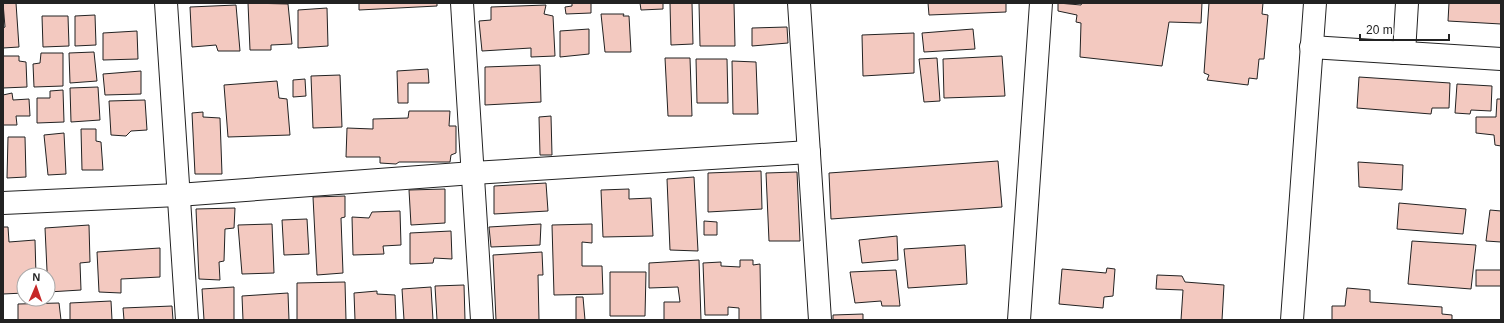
<svg xmlns="http://www.w3.org/2000/svg" width="1504" height="323" font-family="Arial,sans-serif">
	<rect width="100%" height="100%" fill="#fff"/>
	<g fill="#f3c9c0" stroke="#222">
		<path d="M3,3H16L19,47L3,48V28L5,27Z"/>
		<path d="M248,3L288,4L292,44L271,45V50H250Z"/>
		<path d="M359,3H437V6L359,10Z"/>
		<path d="M572,3H591V13L566,14L565,7L572,6Z"/>
		<path d="M640,3H663V9L641,10Z"/>
		<path d="M670,3H692L693,44L671,45Z"/>
		<path d="M699,3H734L735,46H700Z"/>
		<path d="M928,3H1006V12L929,15Z"/>
		<path d="M1058,3L1081,5L1082,3H1202L1201,23L1169,22L1162,66L1080,57L1081,23L1076,22L1077,15L1058,11Z"/>
		<path d="M1209,3H1263L1262,14L1268,15L1264,59H1259L1257,79L1249,78L1248,85L1207,80L1209,75L1204,73Z"/>
		<path d="M1449,3H1501V24L1448,21Z"/>
		<path d="M236,5L240,51H218L216,45L192,47L190,7Z"/>
		<path d="M546,5L544,14L553,16L555,56L531,57V48L482,51L479,21L491,20V7Z"/>
		<path d="M327,8L328,46L298,48V10Z"/>
		<path d="M601,14H624L623,16H629L631,52H605Z"/>
		<path d="M95,15L96,45L75,46V16Z"/>
		<path d="M42,16H68L69,46L43,47Z"/>
		<path d="M787,27L788,43L752,46V28Z"/>
		<path d="M589,29V54L560,57V31Z"/>
		<path d="M973,29L975,49L924,52L922,33Z"/>
		<path d="M137,31L138,59L103,60V33Z"/>
		<path d="M914,33V73L863,76L862,35Z"/>
		<path d="M94,52L97,81L70,83L69,53Z"/>
		<path d="M41,53H63V86L34,87L33,64L40,63Z"/>
		<path d="M3,56H19V61L26,62L27,87L3,88Z"/>
		<path d="M1002,56L1005,96L944,98L943,59Z"/>
		<path d="M665,58H690L692,116H668Z"/>
		<path d="M937,58L940,101L924,102L919,59Z"/>
		<path d="M696,59H727L728,103H697Z"/>
		<path d="M732,61L756,62L758,114H733Z"/>
		<path d="M540,65L541,102L485,105V67Z"/>
		<path d="M428,69L429,83H408V103H398L397,71Z"/>
		<path d="M141,71V94L105,95L103,74Z"/>
		<path d="M340,75L342,127L313,128L311,76Z"/>
		<path d="M1359,77L1450,83L1449,108H1432L1431,114L1357,108Z"/>
		<path d="M305,79L306,96L293,97V80Z"/>
		<path d="M277,81L279,98L287,99L290,135L228,137L224,85Z"/>
		<path d="M1457,84L1492,86L1491,111L1471,110L1470,114L1455,113Z"/>
		<path d="M98,87L100,120L71,122L70,88Z"/>
		<path d="M63,90L64,122L37,123V98H50V91Z"/>
		<path d="M12,93L13,100L29,99L30,116H16L17,125H3V95Z"/>
		<path d="M1497,99H1501V146L1495,145L1494,135L1476,133V117H1496Z"/>
		<path d="M145,100L147,130L131,131L126,136L111,135L109,101Z"/>
		<path d="M409,111H450L449,126H456V153L451,155L450,162H399L396,164L380,163V157H346L347,128L373,129V119L408,118Z"/>
		<path d="M203,112V117L220,118L222,174H195L192,113Z"/>
		<path d="M551,116L552,155H540L539,117Z"/>
		<path d="M81,129H96V141L101,142L103,170H82Z"/>
		<path d="M64,133L66,174L48,175L44,135Z"/>
		<path d="M8,137H25L26,177L7,178Z"/>
		<path d="M998,161L1002,207L831,219L829,173Z"/>
		<path d="M1358,162L1403,165L1402,190L1359,187Z"/>
		<path d="M761,171L762,209L708,212V173Z"/>
		<path d="M797,172L800,241H769L766,173Z"/>
		<path d="M694,177L698,251L670,250L667,179Z"/>
		<path d="M546,183L548,211L494,214V186Z"/>
		<path d="M445,189V223L411,225L409,190Z"/>
		<path d="M629,189V199L651,198L653,236L603,237L601,190Z"/>
		<path d="M345,196V217L341,218L343,273L317,275L313,197Z"/>
		<path d="M1399,203L1466,209L1463,234L1397,229Z"/>
		<path d="M235,208L234,228L225,229L224,261L219,262L220,280L199,279L196,209Z"/>
		<path d="M1490,210L1501,211V242L1486,241Z"/>
		<path d="M400,211L401,245L383,246L384,254L353,255L352,217L369,218L372,212Z"/>
		<path d="M307,219L309,254L284,255L282,220Z"/>
		<path d="M704,221L717,222V235H704Z"/>
		<path d="M272,224L274,273L242,274L238,225Z"/>
		<path d="M541,224L540,245L491,247L489,227Z"/>
		<path d="M592,224V243L582,242V266H602L603,294L554,295L552,225Z"/>
		<path d="M89,225L90,262L80,263L81,290L48,292L45,228Z"/>
		<path d="M3,227H8L9,242L35,240L36,275H24V293L3,294Z"/>
		<path d="M451,231L452,259L434,258L433,263L410,264V233Z"/>
		<path d="M897,236L898,260L862,263L859,240Z"/>
		<path d="M1412,241L1476,245L1471,289L1408,284Z"/>
		<path d="M965,245L967,284L908,288L904,249Z"/>
		<path d="M160,248V277L121,279V293L99,292L97,252Z"/>
		<path d="M542,252L543,275H538L539,320H496L493,255Z"/>
		<path d="M699,260L701,320H664V302H680L678,287L649,288V263Z"/>
		<path d="M740,260H753V265L760,264L761,320H739V308L728,307V315H705L703,263L721,262V266L740,267Z"/>
		<path d="M1107,268L1115,269L1113,296L1104,297L1103,308L1059,304L1062,269L1106,273Z"/>
		<path d="M896,270L900,306H882L881,301L855,303L850,272Z"/>
		<rect x="1476" y="270" width="25" height="16"/>
		<path d="M610,272H646L645,316H610Z"/>
		<path d="M1157,275L1182,276L1185,282L1224,285L1222,320H1181L1183,290L1156,289Z"/>
		<path d="M345,282L346,320H297V283Z"/>
		<path d="M464,285L465,320H437L435,286Z"/>
		<path d="M234,287V320H204L202,289Z"/>
		<path d="M431,287L433,320H404L402,289Z"/>
		<path d="M1347,288L1370,290V302L1442,307V314L1452,315V320H1332V306H1345Z"/>
		<path d="M377,291V294L395,295L396,320H355L354,293Z"/>
		<path d="M288,293L289,320H243L242,296Z"/>
		<path d="M576,297H583L585,320H576Z"/>
		<path d="M111,301L112,320H70V303Z"/>
		<path d="M59,303L61,320H18V304Z"/>
		<path d="M172,306L173,320H124L123,308Z"/>
		<path d="M863,314V320H833V315Z"/>
	</g>
	<g fill="none" stroke-linecap="round" stroke-linejoin="round">
		<g stroke="#222" stroke-width="24">
			<g id="minor">
				<path d="M166,3L187,320"/>
				<path d="M462,3L482,320"/>
				<path d="M799,3L820,320"/>
				<path d="M1311,47L1501,59"/>
				<path d="M1404,53L1407,3"/>
				<path d="M3,203L178,195L473,173L809,152"/>
				<path d="M1019,320L1041,3"/>
				<path d="M1292,320L1315,3"/>
			</g>
		</g>
		<use href="#minor" stroke="#fff" stroke-width="22"/>
	</g>
	<rect width="1504" height="323" fill="none" stroke="#222222" stroke-width="8"/>
	<g transform="translate(36 287) rotate(2)"><circle r="19" fill="#ffffff" stroke="#a7a7a7"/>
	<path d="M0-3L7 15L0 10L-7 15Z" fill="#c62828"/>
	<text y="-6" font-size="11" font-weight="bold" text-anchor="middle" fill="#222222">N</text>
	</g>
	<path d="M1360 34v6h89v-6" fill="none" stroke="#222222" stroke-width="2"/>
	<text x="1366" y="34" font-size="12" fill="#222222" stroke="#ffffff" stroke-width="3" paint-order="stroke">20 m</text>
</svg>
